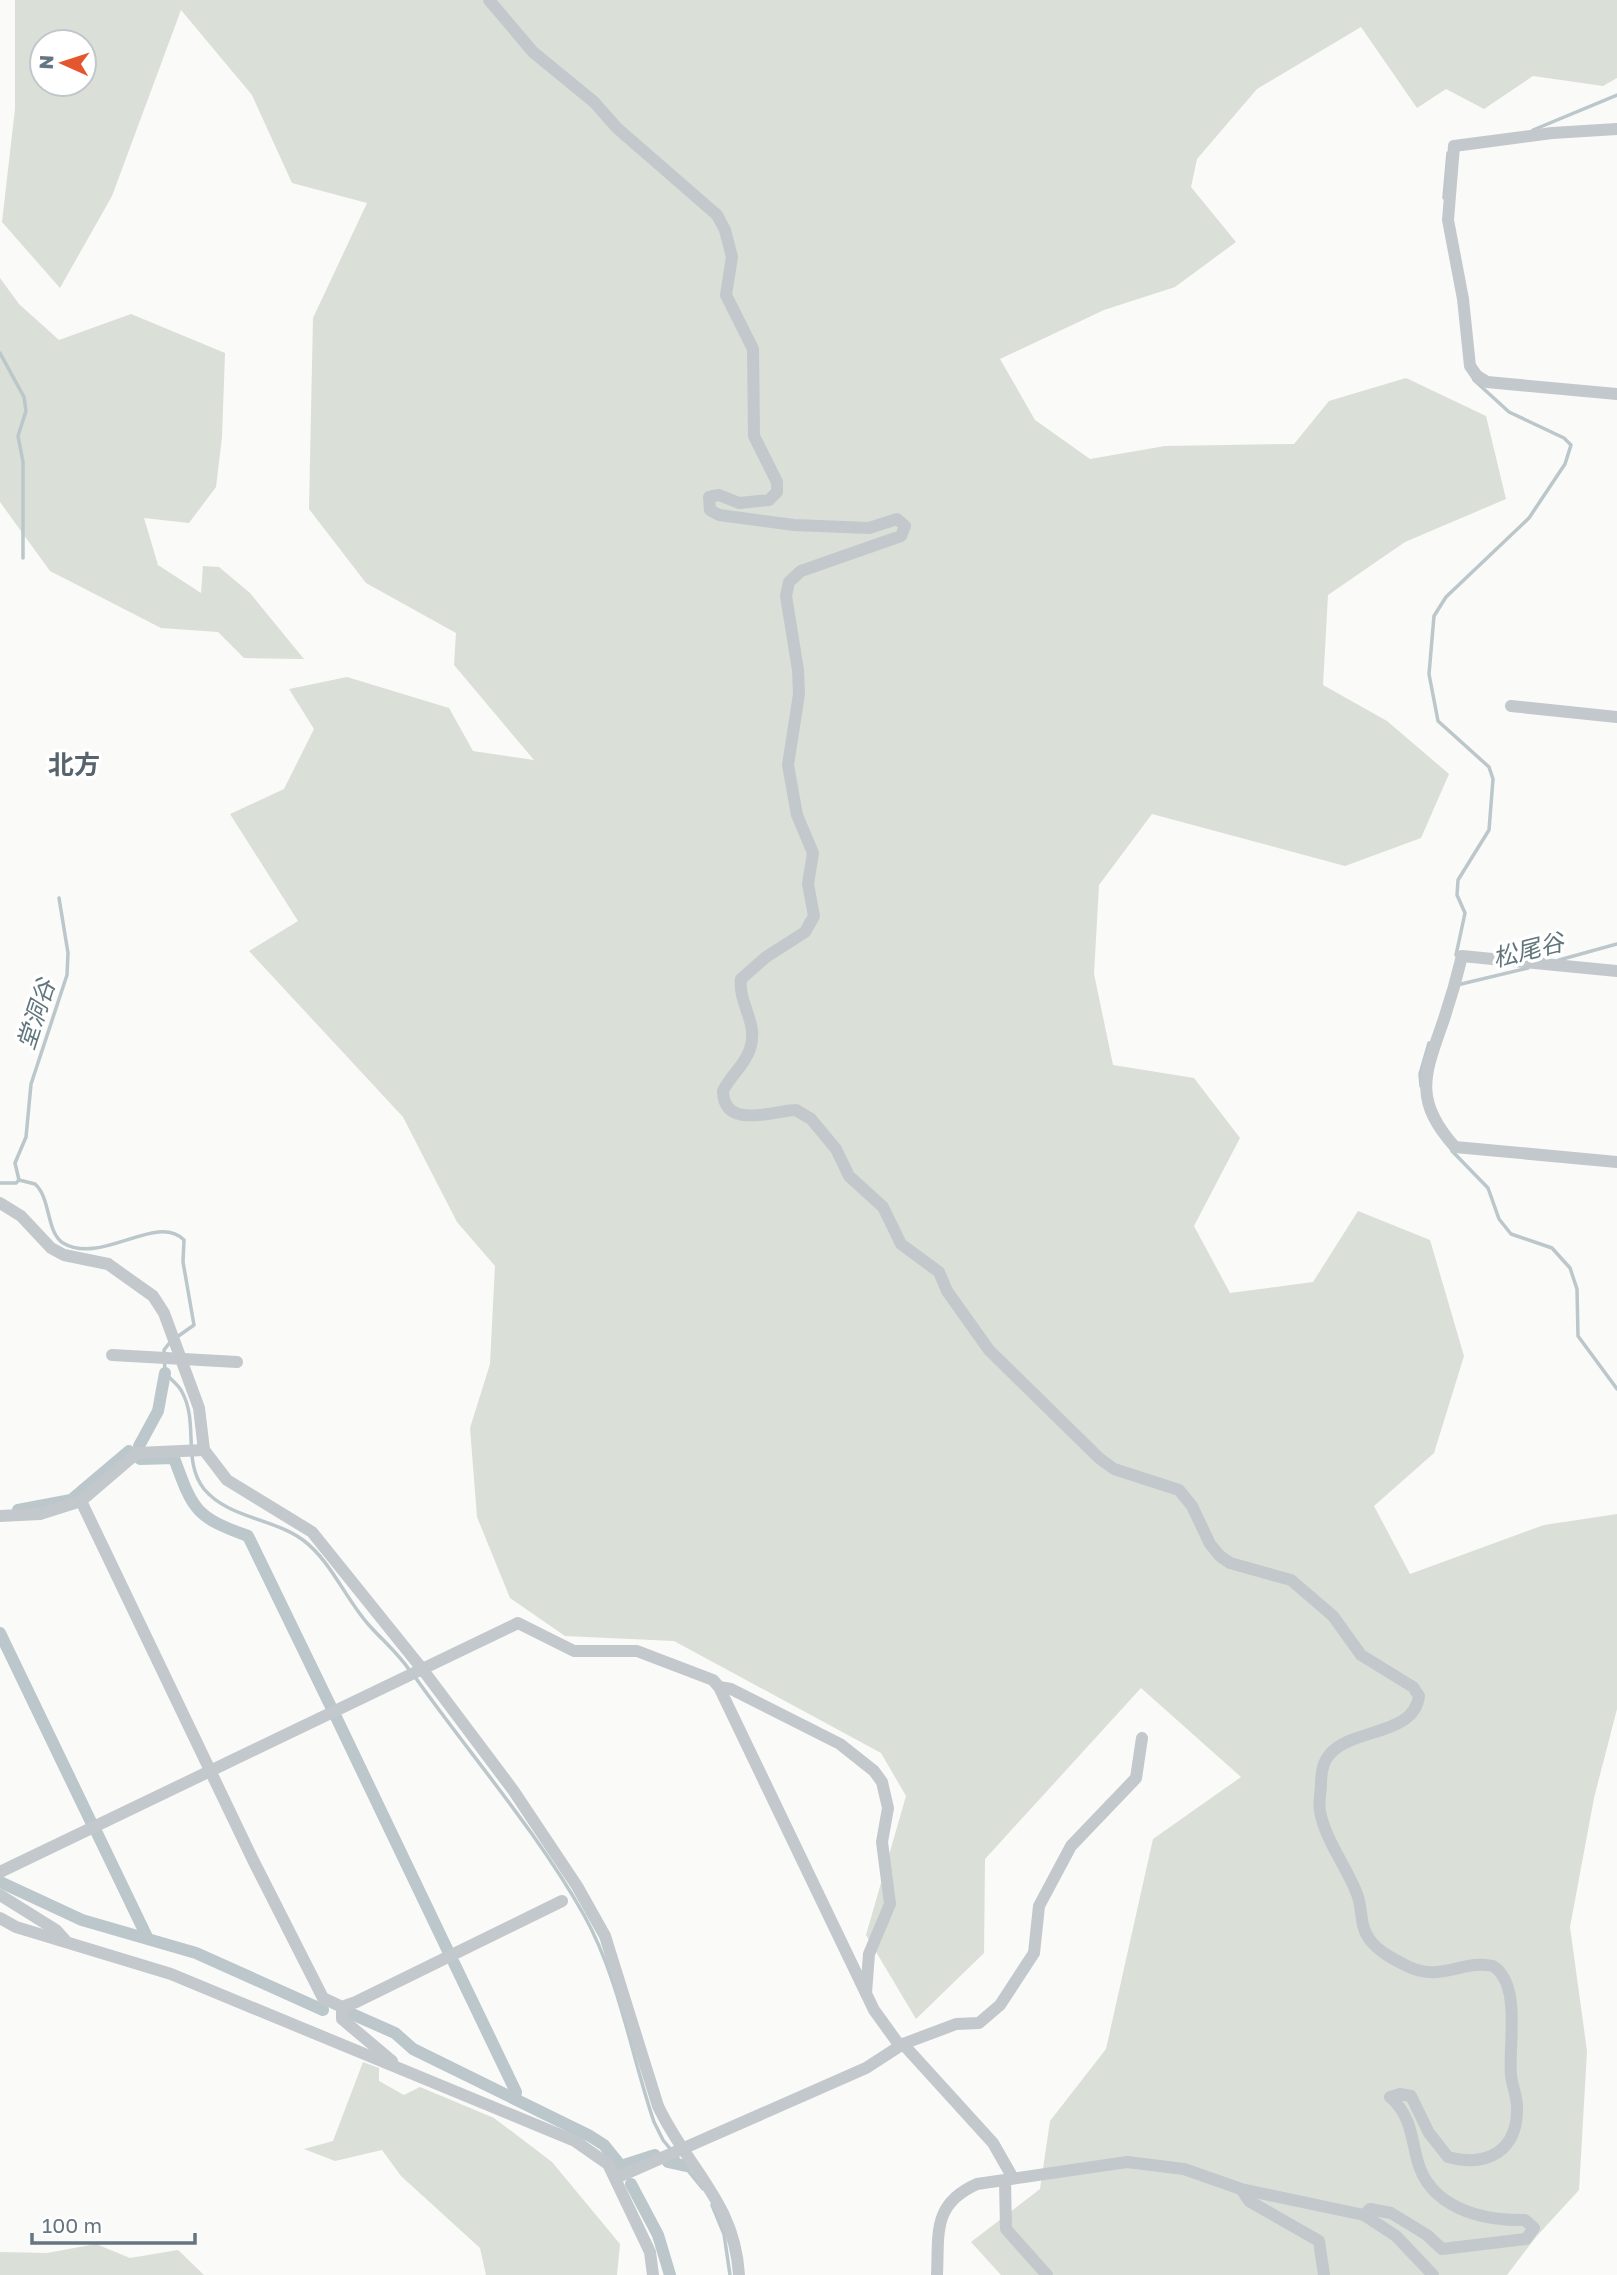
<svg xmlns="http://www.w3.org/2000/svg" width="1617" height="2275" font-family="'Golos Text','Noto Sans JP',sans-serif">
	<rect width="100%" height="100%" fill="#fafaf8"/>
	<g fill="#dadfd7" fill-rule="evenodd">
		<path d="M15,0H1617V78L1603,86L1533,76L1484,109L1446,89L1417,108L1361,27L1257,89L1197,159L1191,187L1236,242L1175,287L1104,310L1000,359L1035,420L1090,459L1165,446L1294,444L1329,401L1406,378L1486,416L1506,499L1405,542L1328,595L1323,685L1387,721L1449,774L1421,838L1345,866L1152,814L1099,885L1094,974L1113,1065L1194,1078L1240,1138L1194,1226L1230,1293L1313,1282L1358,1211L1430,1240L1464,1356L1434,1453L1374,1506L1410,1574L1544,1525L1617,1514V1709L1594,1798L1570,1927L1587,2051L1579,2190L1536,2237L1507,2275H1001L971,2242L1040,2189L1050,2121L1106,2049L1153,1839L1241,1777L1141,1688L985,1859L984,1953L916,2019L866,1935L906,1796L881,1753L674,1641L565,1636L510,1598L477,1517L470,1428L490,1364L495,1266L457,1222L403,1117L249,951L298,921L230,814L284,789L314,729L289,689L347,677L449,708L473,751L534,760L454,665L456,633L366,583L309,509L313,318L367,203L292,183L252,95L181,10L112,196L60,288L2,222L15,109ZM42,42H84V84H42Z"/>
		<path d="M0,278L19,304L59,340L131,314L225,353L222,437L216,487L189,523L144,518L158,565L201,593L203,566L219,567L250,593L304,659L244,658L218,632L161,628L50,571L0,502Z"/>
		<path d="M363,2062L379,2068V2081L404,2095L420,2087L494,2118L552,2162L620,2244L617,2275H486L480,2248L401,2176L382,2150L335,2161L304,2149L333,2141Z"/>
		<path d="M96,2244L130,2258L178,2250L204,2275H0V2252L47,2253Z"/>
	</g>
	<g fill="none" stroke-linecap="round" stroke-linejoin="round">
		<g stroke="#bbc7cb" stroke-width="3.5">
			<path d="M1533,130L1617,95"/>
			<path d="M1444,198L1448,153"/>
			<path d="M0,353L24,397L26,411L18,436L23,462V558"/>
			<path d="M1456,955L1465,913L1457,895L1458,880L1489,830L1493,779L1489,767L1438,721L1429,674L1434,616L1446,597L1529,518L1565,464L1571,445L1564,438L1509,412L1474,380"/>
			<path d="M1559,960L1617,944"/>
			<path d="M1457,985L1528,968"/>
			<path d="M1421,1086L1420,1074L1429,1043"/>
			<path d="M1452,1151L1488,1188L1499,1219L1511,1234L1552,1248L1570,1268L1577,1289L1578,1336L1617,1389"/>
			<path d="M19,1180L15,1163L26,1137L31,1084L67,975L68,953L59,898"/>
			<path d="M0,1183H16L19,1180L35,1184C51,1198 46,1232 63,1243C101,1266 157,1212 184,1240L183,1262L194,1325L177,1337"/>
			<path d="M171,1341L164,1350L165,1373C170,1379 179,1385 182,1392C199,1423 182,1461 204,1489C228,1518 273,1518 303,1540C331,1561 345,1598 368,1624C382,1640 398,1653 410,1671"/>
			<path d="M415,1677C471,1756 536,1830 584,1915C619,1978 631,2054 654,2122L663,2140L703,2189"/>
			<path d="M712,2205L724,2234L730,2275"/>
		</g>
		<g stroke="#bbc7cb" stroke-width="12">
			<path d="M139,1446L158,1411L165,1373"/>
			<path d="M140,1459L174,1458C193,1510 195,1517 248,1536L331,1707"/>
			<path d="M18,1510L71,1500L129,1451"/>
			<path d="M0,1633L91,1822"/>
			<path d="M336,1717L448,1951"/>
			<path d="M96,1831L147,1937"/>
			<path d="M0,1882L82,1920L196,1953L323,2010"/>
			<path d="M454,1963L516,2092L515,2097"/>
			<path d="M352,2014L395,2033L413,2049L590,2136L604,2145L621,2166L655,2155"/>
			<path d="M668,2162L686,2166"/>
			<path d="M631,2184L658,2235L670,2275"/>
		</g>
		<g stroke="#c3c8cc" stroke-width="12">
			<path d="M489,0L533,52L594,102L617,128L717,215L725,230L732,257L726,295L753,349L754,436L777,482V492L769,500L739,503L719,495L709,497L710,510L719,515L794,525L869,528L897,519L905,526L901,536L801,571L789,582L786,596L798,670L799,694L788,765L797,815L813,853L808,884L814,916L805,932L766,957L741,979C738,1004 759,1023 750,1049C745,1065 730,1076 723,1091C724,1131 776,1110 796,1110L811,1119L836,1149L849,1176L883,1207L901,1244L939,1272L947,1291L989,1350L1099,1458L1114,1469L1179,1490L1192,1506L1210,1544L1220,1556L1230,1563L1291,1580L1333,1616L1361,1655L1413,1687L1419,1696C1414,1736 1352,1728 1330,1754C1323,1761 1321,1774 1321,1784C1321,1792 1318,1803 1320,1811C1325,1840 1347,1867 1357,1894C1363,1909 1359,1926 1370,1940C1379,1952 1395,1960 1409,1967C1443,1982 1463,1959 1493,1966C1522,1984 1508,2046 1511,2075C1512,2086 1517,2096 1517,2107C1518,2150 1488,2168 1448,2157L1429,2133L1411,2096L1400,2094L1390,2097C1410,2114 1411,2135 1417,2159C1429,2208 1482,2221 1525,2220L1534,2228L1526,2239L1442,2249L1427,2235L1391,2213L1370,2209L1364,2215"/>
			<path d="M1617,129L1552,133L1454,146L1448,220L1463,299L1470,366L1477,376L1487,382L1617,394"/>
			<path d="M1511,706L1617,717"/>
			<path d="M1617,971L1462,956C1457,977 1451,998 1444,1019C1425,1074 1412,1099 1455,1147L1617,1162"/>
			<path d="M0,1203L21,1216L51,1248L64,1255L108,1264L153,1296L164,1313L199,1408L204,1450L227,1480L312,1532L423,1670L513,1790L577,1886L605,1936L658,2106C687,2168 735,2202 739,2275"/>
			<path d="M81,1501L253,1860L323,1998L342,2007L356,2002L562,1901"/>
			<path d="M0,1516L40,1514L81,1501L137,1453L204,1450"/>
			<path d="M719,1687L731,1689L840,1744L874,1771L882,1782L888,1808L882,1842L890,1904L869,1954L866,1993"/>
			<path d="M0,1872L518,1623L574,1651H637L713,1680L719,1687L874,2010L900,2046L903,2044L993,2143L1013,2178"/>
			<path d="M0,1895L56,1930L65,1940"/>
			<path d="M0,1918L16,1927L171,1974L575,2141L608,2164L650,2252L653,2275"/>
			<path d="M342,2007V2019L392,2061"/>
			<path d="M903,2044L956,2024L979,2023L1000,2005L1034,1953L1039,1906L1071,1846L1136,1778L1142,1738"/>
			<path d="M616,2178L866,2068L900,2046"/>
			<path d="M1005,2181L1006,2229L1047,2275"/>
			<path d="M1241,2189L1249,2201L1319,2241L1324,2275"/>
			<path d="M937,2275C939,2233 932,2204 977,2184L1127,2162L1184,2169L1241,2189L1364,2215L1396,2236L1433,2275"/>
		</g>
		<path stroke="#c3c8cc" stroke-width="12" d="M112,1355L237,1362"/>
	</g>
	<g text-anchor="middle" dominant-baseline="central" stroke-width="7" stroke-linejoin="round" paint-order="stroke">
		<g font-size="24" font-style="italic" fill="#60757c" stroke="#fff">
			<text transform="translate(1528 949) rotate(-14)">松尾谷</text>
			<text transform="translate(35 1014) rotate(-72)">堂洞谷</text>
		</g>
		<g font-size="26" font-weight="bold" fill="#57646e" stroke="#fff">
			<text x="74" y="764">北方</text>
		</g>
	</g>
	<g transform="translate(63 63) rotate(273)"><circle r="33" fill="#ffffff" stroke="#c1c8cd" stroke-width="2"/>
	<path d="M0-5L12 26L0 18L-12 26Z" fill="#e4572e"/>
	<text y="-10" font-size="19" font-weight="bold" text-anchor="middle" fill="#657683">N</text>
	</g>
	<path d="M32 2233v10h163v-10" fill="none" stroke="#657683" stroke-width="3.5"/>
	<text x="42" y="2233" font-size="21" fill="#657683" stroke="#ffffff" stroke-width="5" paint-order="stroke">100 m</text>
</svg>
